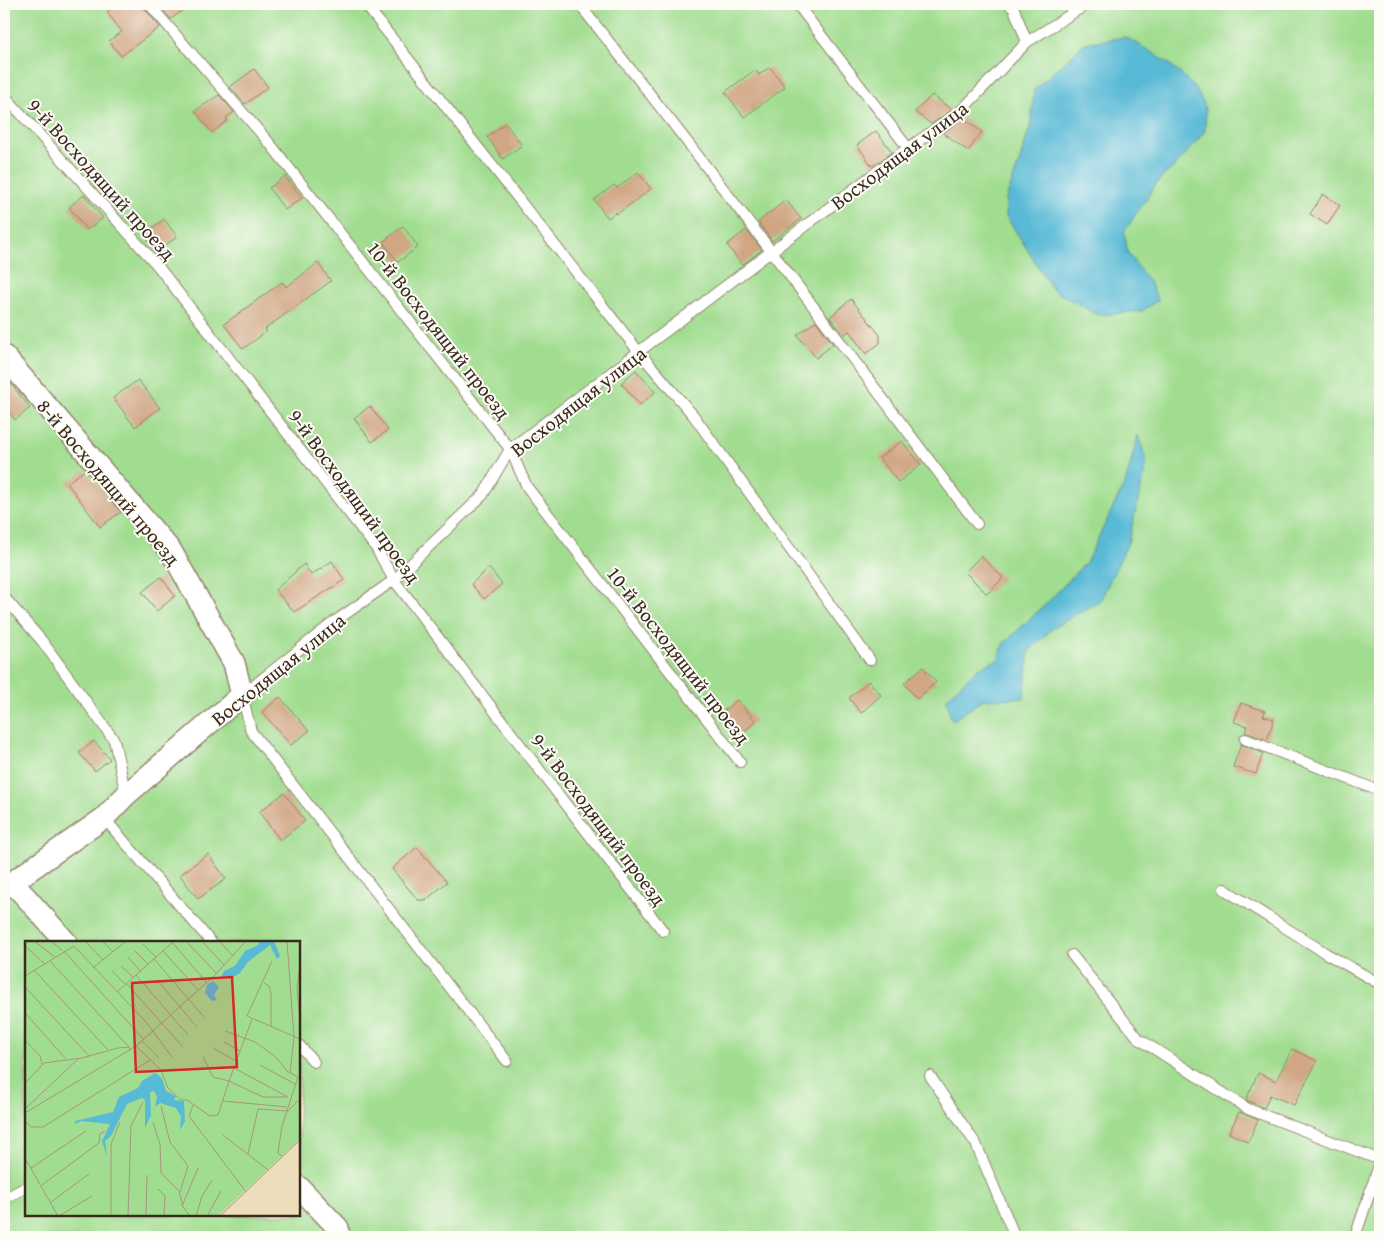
<svg xmlns="http://www.w3.org/2000/svg" width="1384" height="1241" font-family="'Gentium Book Plus',serif">
	<rect width="100%" height="100%" fill="#fdfcf7"/>
	<filter id="ink" filterUnits="userSpaceOnUse"><feTurbulence type="fractalNoise" baseFrequency=".02" numOctaves="2"/><feDisplacementMap in="SourceGraphic" scale="10" xChannelSelector="R" yChannelSelector="G"/><feConvolveMatrix kernelMatrix="1 2 1 2 8 2 1 2 1" color-interpolation-filters="sRGB"/></filter>
	<filter id="wash" filterUnits="userSpaceOnUse"><feTurbulence type="fractalNoise" baseFrequency=".0096" numOctaves="4" result="noise"/><feDisplacementMap in="SourceGraphic" scale="20" xChannelSelector="R" yChannelSelector="G"/><feGaussianBlur stdDeviation="1.12" result="paint"/><feColorMatrix in="noise" values="0 0 0 0 0 0 0 0 0 0 0 0 0 0 0 0 0 1.4 0 .05"/><feComposite in="paint" operator="in"/></filter>
	<g filter="url(#wash)">
		<rect width="100%" height="100%" fill="#eddebb"/>
		<path fill="#a1dd90" stroke="#6e8457" fill-rule="evenodd" d="M4,4H1380V1237H4ZM26,942H299V1215H26Z"/>
		<g fill="#58bad6" stroke="#4a727a">
			<path d="M1125,37C1153,52 1186,71 1202,100C1207,107 1205,122 1205,131L1180,161L1158,181L1124,232L1128,253L1151,285L1158,300L1142,311L1098,315L1053,290L1006,216V199L1018,166L1031,124L1034,90L1085,43Z"/>
			<path d="M1138,435L1147,463L1128,543L1100,601L1053,628L1029,651L1024,698L984,699L952,721L946,699L978,668L999,659L1003,644L1046,604L1087,561L1126,481Z"/>
		</g>
		<g id="blocks">
			<g fill="#d0a683">
				<path d="M117,4H142L144,8L160,27L121,56L109,41L122,32L107,12Z"/>
				<path d="M158,4H192L171,19Z"/>
				<path d="M770,67L785,87L744,117L725,92L755,70L759,75Z"/>
				<path d="M254,69L268,87L245,104L230,87Z"/>
				<path d="M219,95L234,112L226,118L228,120L212,133L195,111Z"/>
				<path d="M932,95L952,110L931,124L915,112Z"/>
				<path d="M963,118L982,132L968,151L943,133Z"/>
				<path d="M505,123L522,145L503,159L487,137Z"/>
				<path d="M876,131L892,152L872,166L857,145Z"/>
				<path d="M638,172L651,189L617,214L616,212L608,218L594,200L614,185L617,188Z"/>
				<path d="M285,176L302,198L285,210L269,188Z"/>
				<path d="M1323,194L1340,205L1327,225L1310,214Z"/>
				<path d="M84,195L103,218L87,230L69,207Z"/>
				<path d="M786,200L801,219L772,241L758,222Z"/>
				<path d="M164,219L177,237L157,251L144,234Z"/>
				<path d="M403,226L418,247L398,262L383,242Z"/>
				<path d="M746,230L762,250L742,265L727,245Z"/>
				<path d="M318,263L331,281L265,329L267,331L243,349L224,324L282,282L286,287Z"/>
				<path d="M851,299L880,335V343L866,354L849,331L844,335L830,317Z"/>
				<path d="M816,321L833,344L816,358L797,335Z"/>
				<path d="M636,370L655,392L640,405L621,383Z"/>
				<path d="M4,375L30,408L15,420L4,405Z"/>
				<path d="M138,380L160,408L135,427L113,398Z"/>
				<path d="M370,406L388,430L372,442L354,418Z"/>
				<path d="M902,441L921,465L898,482L879,458Z"/>
				<path d="M85,470L121,512L100,527L67,483Z"/>
				<path d="M981,556L1003,578L987,594L965,572Z"/>
				<path d="M332,561L344,580L294,612L275,590L304,564L311,575Z"/>
				<path d="M489,568L502,584L484,599L471,584Z"/>
				<path d="M161,577L175,596L157,611L142,592Z"/>
				<path d="M923,667L936,682L917,699L904,683Z"/>
				<path d="M869,681L881,695L861,713L849,698Z"/>
				<path d="M280,697L309,731L291,745L262,712Z"/>
				<path d="M737,700L756,721L739,736L720,714Z"/>
				<path d="M1241,703L1265,711L1263,716L1274,719L1267,740L1245,732L1247,726L1234,722Z"/>
				<path d="M94,741L110,759L95,771L79,753Z"/>
				<path d="M1241,744L1263,753L1256,774L1233,767Z"/>
				<path d="M284,793L305,821L280,840L259,812Z"/>
				<path d="M417,847L447,882L426,900H418L392,869Z"/>
				<path d="M208,854L226,879L198,899L180,875Z"/>
				<path d="M1292,1049L1317,1061L1294,1105L1270,1095L1264,1108L1246,1100L1258,1073L1276,1081Z"/>
				<path d="M1239,1112L1258,1120L1248,1142L1229,1133Z"/>
			</g>
		</g>
	</g>
	<g filter="url(#ink)">
		<use href="#blocks" fill-opacity="0" stroke="#94846c" stroke-width="1"/>
		<g fill="none" stroke-linecap="round" stroke-linejoin="round">
			<g stroke="#94846c" stroke-width="12">
				<g id="lane">
					<path d="M149,4L271,145L510,449L527,487L740,762"/>
					<path d="M365,4L639,352L693,415L870,660"/>
					<path d="M579,4C715,175 846,349 977,524"/>
					<path d="M797,4L908,148"/>
					<path d="M1009,4L1014,9L1027,42"/>
					<path d="M4,95L157,265L376,548L394,580L663,931"/>
					<path d="M4,597L42,641L114,740L126,795"/>
					<path d="M1245,739L1380,791"/>
					<path d="M104,818L211,942"/>
					<path d="M1224,889L1327,954L1380,984"/>
					<path d="M1072,955L1139,1039L1248,1109L1380,1160"/>
					<path d="M299,1045L314,1062"/>
					<path d="M507,1061L251,731L242,695L334,622L394,580L483,495L510,449L908,148L958,114L1027,42L1087,4"/>
					<path d="M930,1076L976,1144L1015,1237"/>
					<path d="M4,1199L26,1187"/>
					<path d="M1355,1237L1380,1162"/>
				</g>
			</g>
			<g stroke="#94846c" stroke-width="24">
				<g id="street">
					<path d="M4,356L171,551L234,663L242,695L126,795L104,818L4,888"/>
					<path d="M13,883L66,942"/>
					<path d="M299,1187L338,1228L339,1237"/>
				</g>
			</g>
			<use href="#lane" stroke="#fff" stroke-width="10"/>
			<use href="#street" stroke="#fff" stroke-width="21"/>
		</g>
	</g>
	<g text-anchor="middle" dominant-baseline="central" stroke-width="4" stroke-linejoin="round" paint-order="stroke">
		<g font-size="20" fill="#3b2a1e" stroke="#fdfcf7">
			<text transform="translate(899 155) rotate(-37)">Восходящая улица</text>
			<text transform="translate(102 179) rotate(48)">9-й Восходящий проезд</text>
			<text transform="translate(439 330) rotate(52)">10-й Восходящий проезд</text>
			<text transform="translate(578 401) rotate(-38)">Восходящая улица</text>
			<text transform="translate(109 482) rotate(50)">8-й Восходящий проезд</text>
			<text transform="translate(355 496) rotate(54)">9-й Восходящий проезд</text>
			<text transform="translate(679 655) rotate(52)">10-й Восходящий проезд</text>
			<text transform="translate(278 669) rotate(-39)">Восходящая улица</text>
			<text transform="translate(599 819) rotate(53)">9-й Восходящий проезд</text>
		</g>
	</g>
	<g transform="translate(25 941)">
		<rect width="275" height="275" fill="#eddebb"/>
		<path d="M0,0H275V198L193,275H0Z" fill="#a1dd90"/>
		<path d="M235,0H249L255,15L252,18L245,4L223,21L215,32L207,37L196,36L199,30L210,25L220,10L233,4ZM188,40L194,46L189,54L192,59L187,60L180,52L182,44ZM130,132L137,137L141,150L151,155L149,159L159,160L160,180L155,189L156,176L151,167L135,162L130,166L132,156L129,150L125,151L126,174L120,187V159L117,157L102,163L86,195L80,200L82,215L77,200L85,183L56,180L50,183V180L88,171L94,156L113,147L117,140Z" fill="#58bad6"/>
		<path fill="none" stroke="#a6967c" stroke-width="1" d="M9,0L30,16M26,0L38,10M60,0L78,19M77,0L88,11M146,0L181,41M161,0L191,32M177,0L199,24M194,0L208,15M262,0L269,96L265,132M118,3L131,16M0,5L20,23M39,10L119,99M110,10L123,23M138,10L173,49M103,16L115,30M129,18L179,76M25,20L104,106M247,20L222,75L275,98M275,24L272,48L275,78M96,25L108,36M68,27L101,0M9,29L83,109M87,30L100,43M111,34L163,94M0,35L49,5L121,81L147,116M132,39L172,86M101,42L158,106M239,42L244,45L246,53V86M0,46L64,115M92,51L149,0M0,72L41,118M200,90L230,101L251,116L262,130L273,136L257,185L253,212L257,215M0,99L15,115L17,123M117,100L134,117M199,101L215,110M111,105L136,129L143,147L156,159H162L185,175L193,174L204,140L238,156H262M188,107L211,120M178,116L188,136L204,140L227,78M235,124L270,143M209,127L263,156M0,142L19,122L57,117L93,107L104,106L105,109M198,160L262,166M168,164L164,175L221,251M136,165L145,201L163,225L155,251M0,168L53,118M0,172L111,105L189,35L221,0M0,180L6,186H18L125,119M128,181L135,203L136,232L154,250L158,266L165,275M198,194L243,229M223,213L233,168L263,170L275,158M0,217L33,275M6,227L61,190M17,244L74,202L75,193L80,190M133,248L140,255L139,275M26,261L64,233M157,265L173,227M34,275L67,255M86,275V203L95,181M103,275L106,185L118,161M121,275L122,234M171,275L177,255L187,239M182,275L196,250M195,275L275,199"/>
		<path fill="#d62828" fill-opacity="0.15" stroke="#d62828" stroke-width="2.5" d="M207,36L212,126L111,131L107,42Z"/>
		<rect width="275" height="275" fill="none" stroke="#3b2a1e" stroke-width="2.5"/>
	</g>
	<rect width="1384" height="1241" fill="none" stroke="#fdfcf7" stroke-width="20"/>
</svg>
